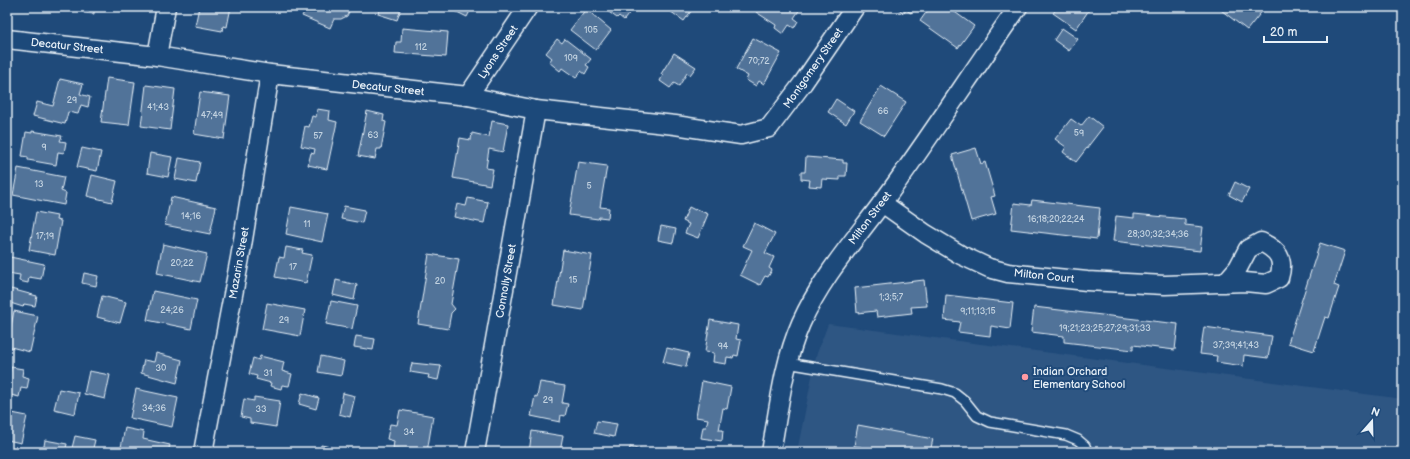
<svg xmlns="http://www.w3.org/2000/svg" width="1410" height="459" font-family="'Balsamiq Sans',sans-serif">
	<rect width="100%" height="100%" fill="#1f4a7a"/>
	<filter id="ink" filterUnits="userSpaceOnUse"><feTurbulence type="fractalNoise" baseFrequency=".025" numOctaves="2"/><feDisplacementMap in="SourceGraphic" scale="8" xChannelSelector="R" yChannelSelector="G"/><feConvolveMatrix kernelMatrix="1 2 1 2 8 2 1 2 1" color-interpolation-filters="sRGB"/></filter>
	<g filter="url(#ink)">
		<path fill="#2e5683" d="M828,324L1403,399V452H797L816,356Z"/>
		<g fill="#517399" stroke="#e8f1f8">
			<path d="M76,7H105V11H94V14L84,13V10L75,9Z"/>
			<path d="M199,7H231L227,27L223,26L222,31L195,26Z"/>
			<path d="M307,7H351L347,16L341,19H334L330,28L302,16Z"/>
			<path d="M381,7H402L397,20L378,14Z"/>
			<path d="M447,7H472L467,17Z"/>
			<path d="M602,7H634L624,20L619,16L617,18Z"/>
			<path d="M669,7H694L684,21L667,9Z"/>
			<path d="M759,7H762L768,11L771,7H798L800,9L794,18L798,21L794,28L789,25L783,34L775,28L776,25L756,12Z"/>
			<path d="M896,7H916L911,13L906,10L904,13Z"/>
			<path d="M930,7H955L952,10L974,26L958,48L920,21Z"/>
			<path d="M1058,7H1091L1076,29L1053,13Z"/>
			<path d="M1217,7H1259L1263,10L1247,30Z"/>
			<path d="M586,9L611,30L596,50L570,30Z"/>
			<path d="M402,28L448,32L446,57L395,53L396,42H401Z"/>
			<path d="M1062,28L1078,39L1069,51L1054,40Z"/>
			<path d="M753,38L781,53L764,84L759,81L756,86L746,80L748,76L736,69Z"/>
			<path d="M557,39L562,43L565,39L591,59L586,65L589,67L585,74L581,71L576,78L562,68L560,71L549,62L552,58L546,53Z"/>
			<path d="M674,53L696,67L690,75L687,73L679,86L674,83L670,88L660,81L663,75L661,74Z"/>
			<path d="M107,78L135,82L129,125L101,122Z"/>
			<path d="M60,79L83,84L80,94L90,97L88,107L81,105L78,114L68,112L65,124L33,116L37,102L53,106Z"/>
			<path d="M146,85L175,89L170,130L141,126Z"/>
			<path d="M881,86L906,102L884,136L860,121Z"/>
			<path d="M200,92L230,96L224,139L194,134Z"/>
			<path d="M836,99L854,111L846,124L828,112Z"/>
			<path d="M317,109L330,111L329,120L337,122L327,169L308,165L311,153L314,154L315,149L301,146L305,126L309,127L312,116L316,117Z"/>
			<path d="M367,111L384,115L383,121L386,122L381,149H377L375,159L358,156Z"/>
			<path d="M1089,116L1103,127L1076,162L1063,152L1066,147L1055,139L1071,119L1081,126Z"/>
			<path d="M492,121L508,124L503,152L489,149L486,168L493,169L490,185L453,178L460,138L471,140L472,133L489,137Z"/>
			<path d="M32,131L62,136L60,141L66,142L64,153L58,152L56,165L28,160V157L22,156L26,132L32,133Z"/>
			<path d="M82,148L101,152L97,171L77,167Z"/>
			<path d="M976,148L981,164L985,162L995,196L991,197L996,214L971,221L952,155Z"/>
			<path d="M150,153L172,157L168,177L147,173Z"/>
			<path d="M806,157L843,160V163H847L846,176H840V180L822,179L821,187L809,186L810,180L801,179V172H805Z"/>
			<path d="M179,158L200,162L196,183L175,179Z"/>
			<path d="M578,162L607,166L600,207L609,208L608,218L599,217L598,219L569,215Z"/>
			<path d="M18,168L64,177L61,191L66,193L64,205L13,195Z"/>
			<path d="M92,175L117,181L112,202L87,196Z"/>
			<path d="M1235,182L1249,189L1242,202L1229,195Z"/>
			<path d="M171,197L216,207L210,234L165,225Z"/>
			<path d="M468,198L488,202L484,223L454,217L457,204L466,206Z"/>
			<path d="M1032,200L1100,208L1097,239L1011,229L1014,203L1031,205Z"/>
			<path d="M344,206L365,210L362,223L341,219Z"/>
			<path d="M291,207L328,214L322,242L286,234Z"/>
			<path d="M689,207L695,210L696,209L708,214L698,238L685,233L689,224L683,221Z"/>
			<path d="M36,212L57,216L56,220L61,221L55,255L29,250Z"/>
			<path d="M1134,214L1185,219V225L1203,227L1200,251L1113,241L1116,216L1134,218Z"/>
			<path d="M754,223L775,234L765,253L774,257L769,268L772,270L768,277L765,276L760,285L740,275L752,250L743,246Z"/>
			<path d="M661,226L676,229L673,243L658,240Z"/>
			<path d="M1320,243L1345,251L1334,285L1339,287L1329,318L1325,317L1314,351L1288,343Z"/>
			<path d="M163,244L207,254L200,282L157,273Z"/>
			<path d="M286,247L303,250L302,253L312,255L306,283L275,277L279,257L284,258Z"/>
			<path d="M563,250L592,255L583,310L554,305Z"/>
			<path d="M429,254L459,259L451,304L455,309L451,313L448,329L418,324Z"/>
			<path d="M10,257L44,264L41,279L29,277L28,283L19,281L20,275L7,273Z"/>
			<path d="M84,273L98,276L96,286L82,283Z"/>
			<path d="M336,280L357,285L354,300L333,295Z"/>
			<path d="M924,280L927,306L911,307L912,313L877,317L876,311L857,313L855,288Z"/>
			<path d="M7,288L37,296L35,306L24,304L23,307L7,302Z"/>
			<path d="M153,291L197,300L191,329L147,320Z"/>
			<path d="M946,295L1013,303L1010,329L991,326L990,336L958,332L960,322L944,320Z"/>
			<path d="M102,296L126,302L120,323L97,317Z"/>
			<path d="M331,301L357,306L352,329L326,324Z"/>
			<path d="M267,303L305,310L300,336L262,329Z"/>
			<path d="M1034,307L1178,324L1175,350L1133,345V350L1064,342V336L1031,332Z"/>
			<path d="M14,311L38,316L30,352L7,346Z"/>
			<path d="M710,320L738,325L736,339L741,340L738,356L734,355L733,358L727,357L726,364L713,362L714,353L705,352Z"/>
			<path d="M1204,327L1272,336L1268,358L1244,355L1243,366L1216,362L1217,356L1200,354Z"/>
			<path d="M356,336L375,339L373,350L354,347Z"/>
			<path d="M667,348L689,353L686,367L663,362Z"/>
			<path d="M156,353L182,360L177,383L141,373L144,360L154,362Z"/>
			<path d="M260,356L284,362L282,371L292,374L289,386L282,385L281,389L270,386L271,383L256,379L257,376L249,374L253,358L259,360Z"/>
			<path d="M321,356L344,361L341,376L318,372Z"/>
			<path d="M412,363L441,366L438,380L428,378L429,375L410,372Z"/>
			<path d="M11,367L23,369L22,376L29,378L27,389L21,388L19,397L7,394V371L10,372Z"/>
			<path d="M89,371L110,375L105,399L84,394Z"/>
			<path d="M702,381L731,387L727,409L723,408L719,430H723L722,441L701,438L703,427H706L708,419L696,417Z"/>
			<path d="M540,382L565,386L562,403L568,404L565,416L561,415L560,422L531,416L535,396L537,397Z"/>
			<path d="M59,389L79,393L75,414L54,409Z"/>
			<path d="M136,389L178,398L172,427L130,418Z"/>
			<path d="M302,393L319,398L316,409L299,404Z"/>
			<path d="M343,393L355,396L350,417L339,414Z"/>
			<path d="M254,397L280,401L276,427L250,423V419L241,417L244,399L254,401Z"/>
			<path d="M400,410L433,416L427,452H410L393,449L394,441L387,439L390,424L397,425Z"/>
			<path d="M7,412L27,416L21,443L7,440Z"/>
			<path d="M597,421L617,424L614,437L594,433Z"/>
			<path d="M858,425L933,439L930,452H860L861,447L854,446Z"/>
			<path d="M125,428L144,432L143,439L170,445L168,452H120Z"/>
			<path d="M532,431L563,436L560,452H529Z"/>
			<path d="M75,436L95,440L92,452H71Z"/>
			<path d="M45,440L67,444L65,452H43Z"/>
			<path d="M321,445L331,447L330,452H320Z"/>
			<path d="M630,447L648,452H629Z"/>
		</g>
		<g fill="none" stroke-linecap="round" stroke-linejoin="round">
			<g stroke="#e8f1f8" stroke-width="12">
				<path id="lane" d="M787,363L942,389L955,393L965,401L977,416L990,422L1066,435L1078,440L1085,446L1087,452"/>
			</g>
			<g stroke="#e8f1f8" stroke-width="21">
				<g id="street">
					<path d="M7,39L157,56L270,74L468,96L536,110L675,125L741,135L769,128L803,83L855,7"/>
					<path d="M157,56L166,7"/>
					<path d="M468,96L528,7"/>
					<path d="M882,203L926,234L961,255L989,268L1008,273L1087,281L1165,285L1245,282L1266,284L1279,278C1285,259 1278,250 1261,242L1248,249L1238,268L1225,283"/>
					<path d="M203,452L240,258L270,74"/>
					<path d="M475,452L536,110"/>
					<path d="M771,452C779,408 783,364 801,323C821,278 853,242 882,203C929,139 972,72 1018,7"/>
				</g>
			</g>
			<use href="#lane" stroke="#1f4a7a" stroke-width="9"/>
			<use href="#street" stroke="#1f4a7a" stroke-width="18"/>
		</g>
	</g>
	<circle fill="#ff9aa2" stroke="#1f4a7a" stroke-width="1.5" cx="1025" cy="377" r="4"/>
	<g text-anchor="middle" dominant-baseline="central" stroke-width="4" stroke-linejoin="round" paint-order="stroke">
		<g font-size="9" fill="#c2d2e0">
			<text x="591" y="30">105</text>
			<text x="421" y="47">112</text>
			<text x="571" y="58">109</text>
			<text x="759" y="61">70;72</text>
			<text x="72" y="100">29</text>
			<text x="158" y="107">41;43</text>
			<text x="883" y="111">66</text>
			<text x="212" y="115">47;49</text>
			<text x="1079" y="133">59</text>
			<text x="373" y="135">63</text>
			<text x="318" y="136">57</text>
			<text x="44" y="147">9</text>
			<text x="39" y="184">13</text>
			<text x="589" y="186">5</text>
			<text x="191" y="216">14;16</text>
			<text x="1056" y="219">16;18;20;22;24</text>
			<text x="307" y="224">11</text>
			<text x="1158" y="234">28;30;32;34;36</text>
			<text x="45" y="236">17;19</text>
			<text x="182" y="263">20;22</text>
			<text x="293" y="267">17</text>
			<text x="573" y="280">15</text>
			<text x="440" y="281">20</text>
			<text x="891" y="297">1;3;5;7</text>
			<text x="172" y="310">24;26</text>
			<text x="978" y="311">9;11;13;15</text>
			<text x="284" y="320">29</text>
			<text x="1105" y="328">19;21;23;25;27;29;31;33</text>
			<text x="1236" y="345">37;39;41;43</text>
			<text x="723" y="346">94</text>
			<text x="161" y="368">30</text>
			<text x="268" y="373">31</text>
			<text x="548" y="400">29</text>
			<text x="154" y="408">34;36</text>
			<text x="261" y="409">33</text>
			<text x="409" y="432">34</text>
		</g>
		<g font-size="11" fill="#e8f1f8" stroke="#1f4a7a">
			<text transform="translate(67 46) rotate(6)">Decatur Street</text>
			<text transform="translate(498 52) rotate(-56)">Lyons Street</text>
			<text transform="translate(813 68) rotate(-55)">Montgomery Street</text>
			<text transform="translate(388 88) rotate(6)">Decatur Street</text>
			<text transform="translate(870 218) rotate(-53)">Milton Street</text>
			<text transform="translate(239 263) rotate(-80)">Mazarin Street</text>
			<text transform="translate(1044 276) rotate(6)">Milton Court</text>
			<text transform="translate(506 281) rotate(-80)">Connolly Street</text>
		</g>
		<g font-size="11" fill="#e8f1f8" stroke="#1f4a7a" text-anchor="start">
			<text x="1033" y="371">Indian Orchard<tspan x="1033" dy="13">Elementary School</tspan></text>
		</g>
	</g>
	<rect width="1410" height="459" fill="none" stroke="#1f4a7a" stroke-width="24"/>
	<rect x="12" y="12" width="1386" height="435" fill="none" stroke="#e8f1f8" stroke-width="1.5" filter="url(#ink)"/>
	<g transform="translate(1372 421) rotate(20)" stroke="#1f4a7a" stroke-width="3" paint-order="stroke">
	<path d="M0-3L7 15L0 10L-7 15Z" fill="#e8f1f8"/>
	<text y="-6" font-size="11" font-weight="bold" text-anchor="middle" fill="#e8f1f8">N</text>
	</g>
	<path d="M1264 36v6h63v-6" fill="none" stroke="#e8f1f8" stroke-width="2"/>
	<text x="1270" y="36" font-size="12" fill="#e8f1f8" stroke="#1f4a7a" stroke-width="3" paint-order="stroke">20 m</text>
</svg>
